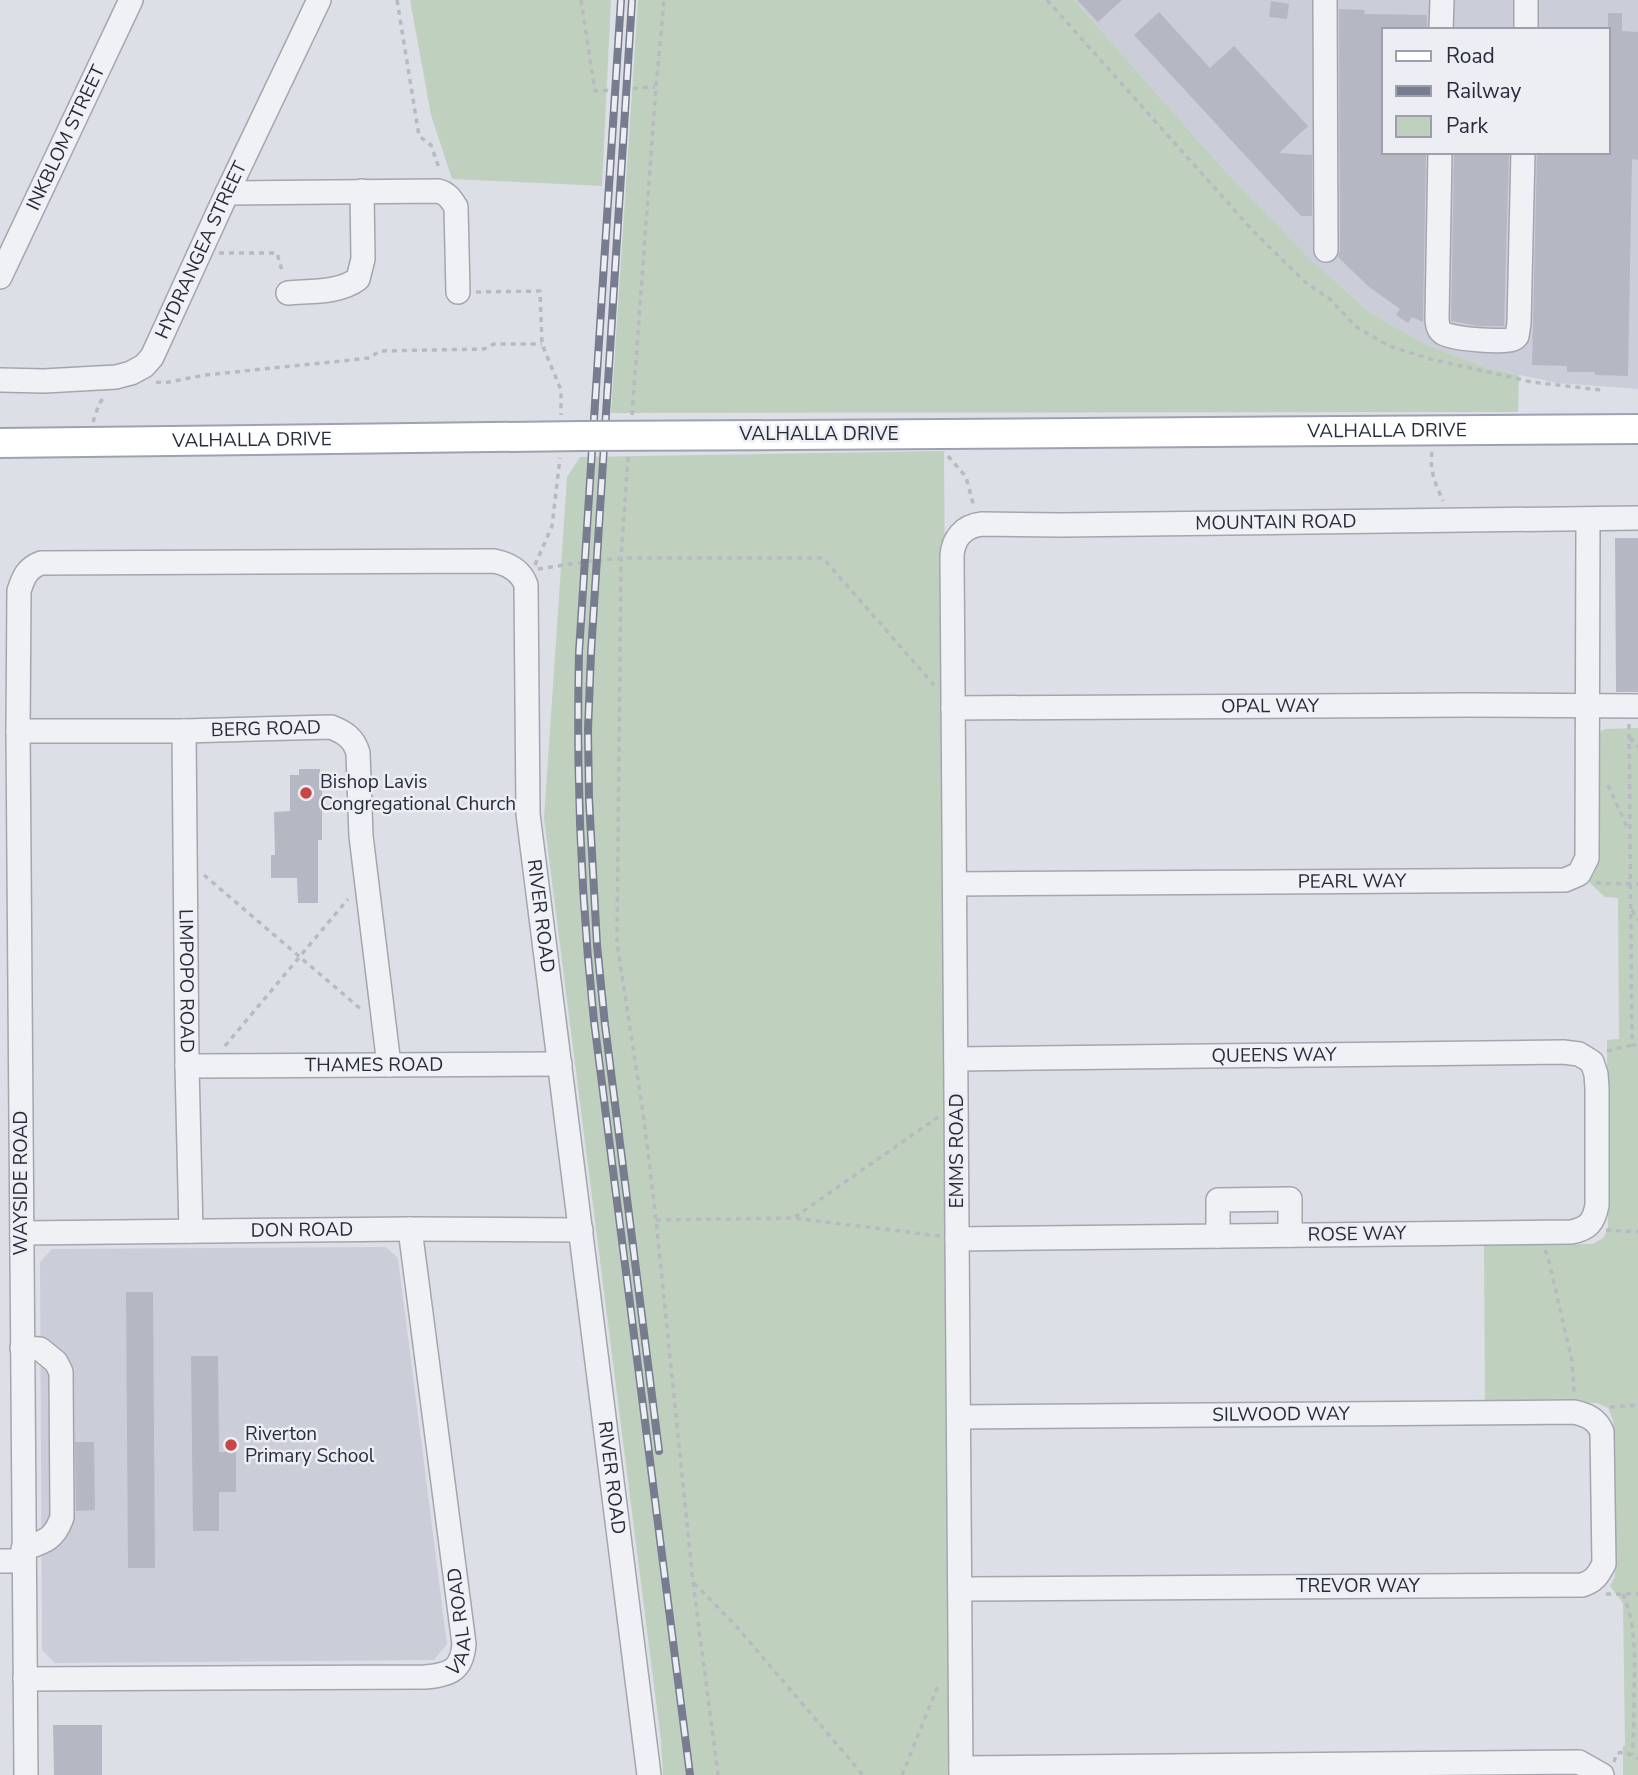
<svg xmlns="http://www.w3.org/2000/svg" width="1638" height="1775" font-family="'Nunito Sans',sans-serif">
	<rect width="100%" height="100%" fill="#dddfe6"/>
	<g fill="#cbced8" fill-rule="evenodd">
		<path d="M1074,0H1638V389L1557,383L1487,368L1425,344L1369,312L1309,258L1227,173ZM1384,30H1608V152H1384Z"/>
		<path d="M386,1247L398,1258L447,1644L434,1660L55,1663L42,1650L40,1262L52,1249Z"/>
	</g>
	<g fill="#c0d0bf">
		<path d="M410,0H611L602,186L452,179L431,115Z"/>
		<path d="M638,0H1074L1227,173L1309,258L1369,312L1425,344L1487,368L1519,375L1518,412L611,413Z"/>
		<path d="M944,451L953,1775H663L661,1741L544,819L567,477L580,457Z"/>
		<path d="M1638,728V1775H1623V1746H1625L1623,1603L1610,1586L1614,1578L1616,1566L1613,1420L1608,1408L1597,1403L1485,1402L1484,1245L1593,1244L1603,1238L1608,1230L1607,1040L1619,1039L1618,898L1605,897L1589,882L1594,874L1596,863L1595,735L1605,729Z"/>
	</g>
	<g fill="#b5b8c3">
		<path d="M1077,0H1122L1098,22Z"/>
		<path d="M1271,1L1289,4L1287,19L1269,17Z"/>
		<path d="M1339,9L1365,10L1364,14L1427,15V30H1384V152H1426L1423,322L1412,317L1408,323L1396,315L1400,309L1368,286L1338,257L1340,250Z"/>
		<path d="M1159,12L1210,68L1234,46L1308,126L1279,153L1312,155V216H1301L1134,35Z"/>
		<path d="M1608,13H1622V31L1638,32V160L1632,159L1628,376L1595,375V372H1567V366L1532,365L1537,152H1608Z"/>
		<path d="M1454,152H1509L1504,326H1478L1451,321Z"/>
		<path d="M1615,538H1638V692H1616Z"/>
		<path d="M299,769H320V775H322V840H318V903H298L297,878H271V855H275L274,812L290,811V775H299Z"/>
		<path d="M126,1292H153L155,1568H128Z"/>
		<path d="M191,1356H218L219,1452H236V1492H219V1531H193Z"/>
		<path d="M75,1442H94L95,1510L76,1511Z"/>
		<path d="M53,1725H102V1775H54Z"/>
	</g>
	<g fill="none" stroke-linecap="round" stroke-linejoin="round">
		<g stroke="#a3a6b0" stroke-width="26">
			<g id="minor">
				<path d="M1325,0L1326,250"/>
				<path d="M1441,30L1442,0"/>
				<path d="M1526,30V0"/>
				<path d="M1440,152L1437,318C1437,323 1438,330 1443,333C1450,339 1504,343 1513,339C1514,339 1516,337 1517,336L1519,323L1523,152"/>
				<path d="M227,193L438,191C447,193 451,199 456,207L458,292"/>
				<path id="s1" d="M0,277L131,0"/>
				<path d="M288,293C311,291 339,293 358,279L363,259L362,191"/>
				<path id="s2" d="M0,380L44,381L116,377L131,373L144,366L152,357L227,193L319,0"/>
				<path id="s3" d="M953,708L1467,705L1638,706"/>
				<path id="s4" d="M18,731H184L331,727C344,732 354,738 358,753L361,836L389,1065"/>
				<path id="s5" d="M184,731L187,1066L191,1231"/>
				<path id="s6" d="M955,884L1565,880L1579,874L1587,858L1588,519"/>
				<path id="s7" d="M956,1059L1563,1052L1579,1054L1592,1062L1596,1074L1597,1088V1205C1594,1222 1588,1229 1571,1232L957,1239"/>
				<path id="s8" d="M187,1066L560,1064"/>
				<path id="s9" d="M22,1233L410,1229L581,1230"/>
				<path d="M1218,1236V1200L1290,1199V1235"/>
				<path d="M22,1348L40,1349L56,1362L61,1372L62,1517C55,1539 44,1542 23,1549"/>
				<path id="s10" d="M959,1417L1574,1412C1587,1415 1597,1419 1602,1432L1604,1564C1598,1575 1595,1581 1582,1585L960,1589"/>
				<path d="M0,1561H24"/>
				<path id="s11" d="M25,1679L425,1677C450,1675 462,1670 464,1644L410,1229"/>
				<path d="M961,1768L1579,1762L1602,1775"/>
				<path id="s12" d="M26,1775L18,731L19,591C23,578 27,568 41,563L494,561C509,564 521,571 526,585L528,814L649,1775"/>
				<path id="s13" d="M961,1775L952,556C953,538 964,526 982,524L1062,525L1638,518"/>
			</g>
		</g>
		<g stroke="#9da2b2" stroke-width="32">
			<g id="major">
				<path id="s14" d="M790,435L1638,429"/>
				<path id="s15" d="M0,443L582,436"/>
			</g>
		</g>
		<g stroke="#b8bac1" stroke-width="3.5" stroke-dasharray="5 5" stroke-linecap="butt">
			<path d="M397,0L419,136L431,145L440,171"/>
			<path d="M581,0L595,91L655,87"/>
			<path d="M1047,0L1254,232L1304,281L1331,300L1355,326L1389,346L1430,359L1532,382L1601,390"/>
			<path d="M219,253H277L283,274"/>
			<path d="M476,292L540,291L542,344L561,390V415"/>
			<path d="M156,382L164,383L205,375L370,358L379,351L484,349L494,344H542"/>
			<path d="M632,415L656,87L664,0"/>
			<path d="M93,422L99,404L104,397"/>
			<path d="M1432,452C1429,470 1436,485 1443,501"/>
			<path d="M948,456L966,477L974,507"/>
			<path d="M628,457L621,558L617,943L644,1119L656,1220L693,1582L718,1775"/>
			<path d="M535,565L552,526L560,458"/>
			<path d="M538,569L584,562L621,558H823L934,685"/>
			<path d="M1629,724L1632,1045H1638"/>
			<path d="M1630,738L1638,747"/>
			<path d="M1608,785L1628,829"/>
			<path d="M204,875L363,1011"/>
			<path d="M1596,883L1638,884"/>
			<path d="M1632,910L1638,920"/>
			<path d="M225,1046L348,899"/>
			<path d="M1607,1051L1632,1045"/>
			<path d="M795,1217L938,1117"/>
			<path d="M656,1220L793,1218L940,1236"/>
			<path d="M1606,1230L1638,1232"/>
			<path d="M1545,1250L1548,1257L1572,1361L1574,1393"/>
			<path d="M1610,1407L1638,1405"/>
			<path d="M694,1583L737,1627L863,1775"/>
			<path d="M1606,1594H1638"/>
			<path d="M1623,1594C1636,1625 1635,1657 1634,1690C1634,1712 1634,1734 1632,1755"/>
			<path d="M1614,1762L1617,1753L1625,1752L1638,1759"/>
			<path d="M902,1775L939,1683"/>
		</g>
		<use href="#minor" stroke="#f0f1f5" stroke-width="23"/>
		<use href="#major" stroke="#fff" stroke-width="28"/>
		<g stroke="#777d8f" stroke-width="8">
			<g id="rail">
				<path d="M621,0L579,652C576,776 581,898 594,1021L690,1775"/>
				<path d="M632,0L591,653L588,730L589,798L597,945L605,1025L659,1451"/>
			</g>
		</g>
		<use href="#rail" stroke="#eceef4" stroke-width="5" stroke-dasharray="16" stroke-linecap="butt"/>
		<g stroke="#9da2b2" stroke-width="32" stroke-linecap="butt">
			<path id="major-bridge" d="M582,436L790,435"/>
		</g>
		<use href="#major-bridge" stroke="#fff" stroke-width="28"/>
	</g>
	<g fill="#c84646" stroke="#eceef4" stroke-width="2.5">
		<circle cx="306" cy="793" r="7"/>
		<circle cx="231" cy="1445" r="7"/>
	</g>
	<g text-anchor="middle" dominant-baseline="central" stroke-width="5" stroke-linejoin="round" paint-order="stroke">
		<g font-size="19" fill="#272c3c" stroke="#eceef4">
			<text stroke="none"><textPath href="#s1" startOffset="154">INKBLOM STREET</textPath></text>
			<text stroke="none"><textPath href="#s2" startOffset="276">HYDRANGEA STREET</textPath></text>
			<text stroke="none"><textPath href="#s14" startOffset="597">VALHALLA DRIVE</textPath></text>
			<text x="819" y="434">VALHALLA DRIVE</text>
			<text stroke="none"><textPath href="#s15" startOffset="252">VALHALLA DRIVE</textPath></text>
			<text stroke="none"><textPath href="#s13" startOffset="1561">MOUNTAIN ROAD</textPath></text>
			<text stroke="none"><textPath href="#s3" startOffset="317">OPAL WAY</textPath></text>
			<text stroke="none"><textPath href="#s4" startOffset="248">BERG ROAD</textPath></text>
			<text stroke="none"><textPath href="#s6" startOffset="397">PEARL WAY</textPath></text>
			<text stroke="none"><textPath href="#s12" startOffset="2048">RIVER ROAD</textPath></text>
			<text stroke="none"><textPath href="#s5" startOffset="250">LIMPOPO ROAD</textPath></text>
			<text stroke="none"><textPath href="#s7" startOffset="318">QUEENS WAY</textPath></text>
			<text stroke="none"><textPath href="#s8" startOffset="187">THAMES ROAD</textPath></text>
			<text transform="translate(957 1151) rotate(-90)">EMMS ROAD</text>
			<text transform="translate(21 1183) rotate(-90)">WAYSIDE ROAD</text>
			<text stroke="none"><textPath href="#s9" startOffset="280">DON ROAD</textPath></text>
			<text transform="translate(1357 1234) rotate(-1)">ROSE WAY</text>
			<text stroke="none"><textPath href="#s10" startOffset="322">SILWOOD WAY</textPath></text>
			<text stroke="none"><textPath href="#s12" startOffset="2614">RIVER ROAD</textPath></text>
			<text x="1358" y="1586">TREVOR WAY</text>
			<text stroke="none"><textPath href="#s11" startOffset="480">VAAL ROAD</textPath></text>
		</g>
		<g font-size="19" fill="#272c3c" stroke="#eceef4" text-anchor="start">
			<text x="320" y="782">Bishop Lavis<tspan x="320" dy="22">Congregational Church</tspan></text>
			<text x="245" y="1434">Riverton<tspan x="245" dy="22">Primary School</tspan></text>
		</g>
	</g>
	<rect x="1382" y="28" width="228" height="126" fill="#eceef4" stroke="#9da0aa" stroke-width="2"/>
	<rect x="1396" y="51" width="35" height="10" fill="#ffffff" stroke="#9da0aa" stroke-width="2"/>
	<text x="1446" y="63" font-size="21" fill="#272c3c">Road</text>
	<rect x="1396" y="86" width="35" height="10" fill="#777d8f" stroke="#9da0aa" stroke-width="2"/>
	<text x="1446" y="98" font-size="21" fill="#272c3c">Railway</text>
	<rect x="1396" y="116" width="35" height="21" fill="#c0d0bf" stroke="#9da0aa" stroke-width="2"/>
	<text x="1446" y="133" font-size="21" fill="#272c3c">Park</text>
</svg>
